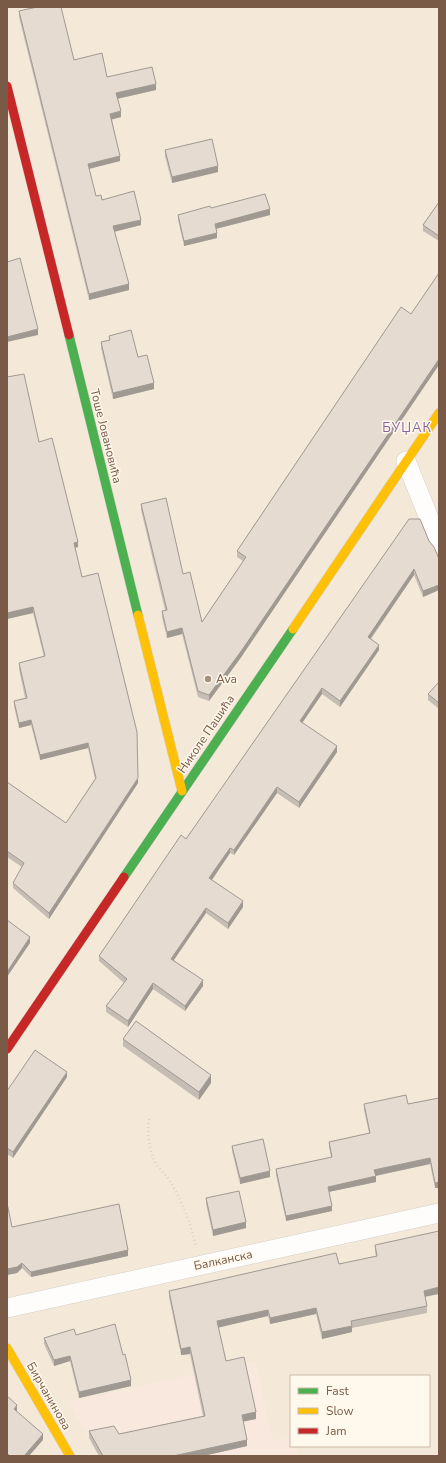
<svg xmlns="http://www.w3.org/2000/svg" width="446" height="1463" font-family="'Nunito Sans',sans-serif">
	<rect width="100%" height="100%" fill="#f8f3ea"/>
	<path fill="#f4e9d9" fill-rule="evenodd" d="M7,7H439V1456H7ZM291,1376H429V1446H291Z"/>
	<path fill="#f9e8dd" d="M255,1361L273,1441L291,1437V1446H296L298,1456H99L68,1402Z"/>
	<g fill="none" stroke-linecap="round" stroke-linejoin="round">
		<g stroke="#d6cfc6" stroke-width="20">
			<g id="street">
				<path d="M406,461L439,543"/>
				<path d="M7,1308L439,1213"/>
			</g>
		</g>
		<g stroke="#d7cfc6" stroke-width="10">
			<g id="fast">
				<path d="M69,335L138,615"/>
				<path d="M124,877L293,629"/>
			</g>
		</g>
		<g stroke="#d7cfc6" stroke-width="10">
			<g id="slow">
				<path d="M138,615L182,791"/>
				<path d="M293,629L439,413"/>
				<path d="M7,1348L70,1456"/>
			</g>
		</g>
		<g stroke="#d7cfc6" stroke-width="10">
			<g id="jam">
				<path d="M7,86L69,335"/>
				<path d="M7,1049L124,877"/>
			</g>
		</g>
		<path stroke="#dbd2cc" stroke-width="2.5" stroke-dasharray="1 3" stroke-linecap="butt" d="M149,1119C147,1133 149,1149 155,1162C158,1169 166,1174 170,1181C182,1201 191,1224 196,1247"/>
		<use href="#street" stroke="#fefdfc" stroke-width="19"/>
		<use href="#fast" stroke="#4caf50" stroke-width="9"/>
		<use href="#slow" stroke="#ffc107" stroke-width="9"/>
		<use href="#jam" stroke="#c62828" stroke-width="9"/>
	</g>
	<g fill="#c5bcb4">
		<path d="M19,11L74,60L107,77L156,90L117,99L121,117L112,119L120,161L89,169L96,196L102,200L141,225L114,232L129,290L89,300L19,17Z"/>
		<path d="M165,150L218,172L172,183L165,156Z"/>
		<path d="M439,202V241L423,231V225Z"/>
		<path d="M211,208L270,215L216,229L217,238L184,246L178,220V215Z"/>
		<path d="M401,307L242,656L209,701L198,697L182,634L167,638L162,617V611L165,610L141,510V504L183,574L202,622L243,561L237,557V551Z"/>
		<path d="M109,336L154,389L113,399L101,348V342L109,340Z"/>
		<path d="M7,377L39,442L78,547L75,548L82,577L138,783L49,919L13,888V883L22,867L7,857V782L66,823L95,779L88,748L40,760L31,725L19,728L14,706V701L25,698L19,669V663L44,657L33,613L7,619Z"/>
		<path d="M429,541L439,559V590L423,597L414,575L371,639L379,650L340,707L322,694L302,723L337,752L299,808L277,793L234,855L230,853L212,880L243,907L228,929L206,913L174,960L203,986L185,1011L153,989L128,1027L106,1012V1006L124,983L99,961V956L186,839Z"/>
		<path d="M439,682V709L428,700V694Z"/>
		<path d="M123,1039L211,1083L199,1100L123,1046Z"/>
		<path d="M67,1077L13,1158L7,1154V1091Z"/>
		<path d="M439,1098L435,1188L430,1164L376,1176V1182L329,1192L332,1211L286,1221L276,1175V1169L331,1157L329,1147V1142L369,1133L364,1110V1104H408Z"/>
		<path d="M232,1146L270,1177L240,1184L232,1151Z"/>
		<path d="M206,1198L246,1228L213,1236L206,1204Z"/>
		<path d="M7,1203L12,1227L128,1256L31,1277L22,1268L17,1273L7,1275Z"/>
		<path d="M375,1245L425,1297L427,1306V1313L352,1328V1332L322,1339L316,1314L270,1324L268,1316L218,1327L226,1361L256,1419L243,1421L247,1446L203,1456H99L89,1438V1431L119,1434L203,1416L190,1354L181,1355L169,1297V1291L339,1264L376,1256L375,1252Z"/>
		<path d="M76,1335L123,1355L131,1386L79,1398L70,1361L54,1366L44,1344V1338Z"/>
	</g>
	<g fill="#a09992">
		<path d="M156,84V90L116,99V93Z"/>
		<path d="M121,111V117L110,120V114Z"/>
		<path d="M120,156V161L88,169V164Z"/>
		<path d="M218,166V172L172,183V177Z"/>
		<path d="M270,209V215L215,229V224Z"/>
		<path d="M141,220V225L113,232V226Z"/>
		<path d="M217,233V238L184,246V241Z"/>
		<path d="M129,284V290L89,300V294Z"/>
		<path d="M38,329V335L7,342V337Z"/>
		<path d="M439,359V365L242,656L209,701V695Z"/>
		<path d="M154,383V389L113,399V393Z"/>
		<path d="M78,542V547L74,548V543Z"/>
		<path d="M414,569V575L368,642V637Z"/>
		<path d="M439,585V590L423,597V591Z"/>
		<path d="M33,607V613L7,619V613Z"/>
		<path d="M182,628V634L167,638V632Z"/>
		<path d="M379,645V650L340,707V701Z"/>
		<path d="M322,688V694L300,726V721Z"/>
		<path d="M31,720V725L19,728V723Z"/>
		<path d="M88,743V748L40,760V755Z"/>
		<path d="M337,746V752L299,808V802Z"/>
		<path d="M138,778V783L49,919V913Z"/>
		<path d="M277,787V793L234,855V850Z"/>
		<path d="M230,848V853L209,884V878Z"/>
		<path d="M243,901V907L228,929V923Z"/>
		<path d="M206,908V913L171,964V959Z"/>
		<path d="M30,937V943L7,977V972Z"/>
		<path d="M203,980V986L185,1011V1006Z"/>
		<path d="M153,983V989L128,1027V1021Z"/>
		<path d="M67,1072V1077L13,1158V1152Z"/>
		<path d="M211,1075V1083L199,1100V1092Z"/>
		<path d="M430,1158V1164L374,1176V1170Z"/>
		<path d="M270,1171V1177L240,1184V1178Z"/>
		<path d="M376,1176V1182L328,1192V1187Z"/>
		<path d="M439,1182V1188H435V1183Z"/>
		<path d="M332,1206V1211L286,1221V1216Z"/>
		<path d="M246,1222V1228L213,1236V1230Z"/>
		<path d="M128,1250V1256L31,1277V1272Z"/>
		<path d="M22,1263V1268L17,1273L7,1275V1269Z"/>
		<path d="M439,1287V1294L424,1297V1291Z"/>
		<path d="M316,1308V1314L270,1324V1318Z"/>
		<path d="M268,1310V1316L217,1328V1321Z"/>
		<path d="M352,1326V1332L322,1339V1332Z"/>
		<path d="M190,1347V1354L181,1355V1349Z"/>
		<path d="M70,1356V1361L54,1366V1360Z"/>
		<path d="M131,1380V1386L79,1398V1392Z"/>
		<path d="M17,1405V1411L14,1414V1409Z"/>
		<path d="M256,1412V1419L242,1422V1415Z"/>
		<path d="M43,1434V1440L29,1456H24Z"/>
		<path d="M247,1440V1446L203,1456H173Z"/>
	</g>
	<g fill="#e5dbd1" stroke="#a09992">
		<path d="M37,7H61L74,60L102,53L107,77L152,67L156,84L116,93L121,111L110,114L120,156L88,164L96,196L101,195L102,200L134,191L141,220L113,226L129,284L89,294L19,11Z"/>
		<path d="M212,139L218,166L172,177L165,150Z"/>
		<path d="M265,194L270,209L215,224L217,233L184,241L178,215L210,206L211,208Z"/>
		<path d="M439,202V236L423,225Z"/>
		<path d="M20,258L38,329L7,337V262Z"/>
		<path d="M439,273V359L242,650L209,695L198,691L182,628L167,632L162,611L167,610L141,504L166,498L183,574L190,572L202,622L246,557L237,551L401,307L411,314Z"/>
		<path d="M131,330L138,357L147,355L154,383L113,393L101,342L110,340L109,336Z"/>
		<path d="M24,374L39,442L52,438L78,542L74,543L82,577L98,573L137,732L138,778L49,913L13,883L24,863L7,851V782L66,823L96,778L88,743L40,755L31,720L19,723L14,701L27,698L19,663L45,656L33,607L7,613V377Z"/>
		<path d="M409,519H420L429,541L434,547L439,559V585L423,591L414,569L368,637L379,645L340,701L322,688L300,721L337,746L299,802L277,787L234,850L230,848L209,878L243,901L228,923L206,908L171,959L203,980L185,1006L153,983L128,1021L106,1006L127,979L99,956L181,835L186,839Z"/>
		<path d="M439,682V703L428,694Z"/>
		<path d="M7,920L30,937L7,972Z"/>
		<path d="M136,1021L211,1075L199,1092L123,1039Z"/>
		<path d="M35,1050L67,1072L13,1152L7,1148V1091Z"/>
		<path d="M406,1095L408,1104L439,1098V1182L435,1183L430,1158L374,1170L376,1176L328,1187L332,1206L286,1216L276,1169L332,1157L329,1142L370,1133L364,1104Z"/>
		<path d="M263,1139L270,1171L240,1178L232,1146Z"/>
		<path d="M239,1191L246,1222L213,1230L206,1198Z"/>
		<path d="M7,1203L12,1227L119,1204L128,1250L31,1272L22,1263L17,1267L7,1269Z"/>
		<path d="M439,1231V1287L424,1291L427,1306L351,1321L352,1326L322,1332L316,1308L270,1318L268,1310L217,1321L226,1361L244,1357L256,1412L242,1415L247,1440L173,1456H103L89,1431L114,1426L119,1434L205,1416L190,1347L181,1349L169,1291L336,1253L339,1264L377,1256L375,1245Z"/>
		<path d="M115,1324L123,1355L125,1354L131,1380L79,1392L70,1356L54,1360L44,1338L74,1329L76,1335Z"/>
		<path d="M7,1396L17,1405L14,1409L43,1434L24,1456H10L7,1453Z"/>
	</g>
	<circle fill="#a59080" stroke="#fff8ec" stroke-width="1.5" cx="208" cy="679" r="4"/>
	<g text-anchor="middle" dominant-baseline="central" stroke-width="3" stroke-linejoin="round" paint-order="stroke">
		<g font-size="12" fill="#795a47" stroke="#fff8ec">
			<text transform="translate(106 436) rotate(76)">Тоше Јовановића</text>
			<text transform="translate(206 734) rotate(-56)">Николе Пашића</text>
			<text transform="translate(223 1260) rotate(-12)">Балканска</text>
			<text transform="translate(49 1396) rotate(60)">Бирчанинова</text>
		</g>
		<g font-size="12" fill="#795a47" stroke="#fff8ec" text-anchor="start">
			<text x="216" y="679">Ava</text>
		</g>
		<g font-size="13" letter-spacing="1" fill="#8b629e" stroke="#fff8ec">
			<text x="407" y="428">БУЏАК</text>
		</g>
	</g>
	<rect width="446" height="1463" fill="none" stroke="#795a47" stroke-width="16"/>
	<rect x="290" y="1375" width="140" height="72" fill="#fff8ec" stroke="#c9b9aa"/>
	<rect x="298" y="1388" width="20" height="6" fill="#4caf50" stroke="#c9b9aa"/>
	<text x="326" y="1395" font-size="12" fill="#795a47">Fast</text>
	<rect x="298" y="1408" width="20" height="6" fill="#ffc107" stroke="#c9b9aa"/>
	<text x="326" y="1415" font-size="12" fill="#795a47">Slow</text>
	<rect x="298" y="1428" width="20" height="6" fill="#c62828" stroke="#c9b9aa"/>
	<text x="326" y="1435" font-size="12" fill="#795a47">Jam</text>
</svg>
